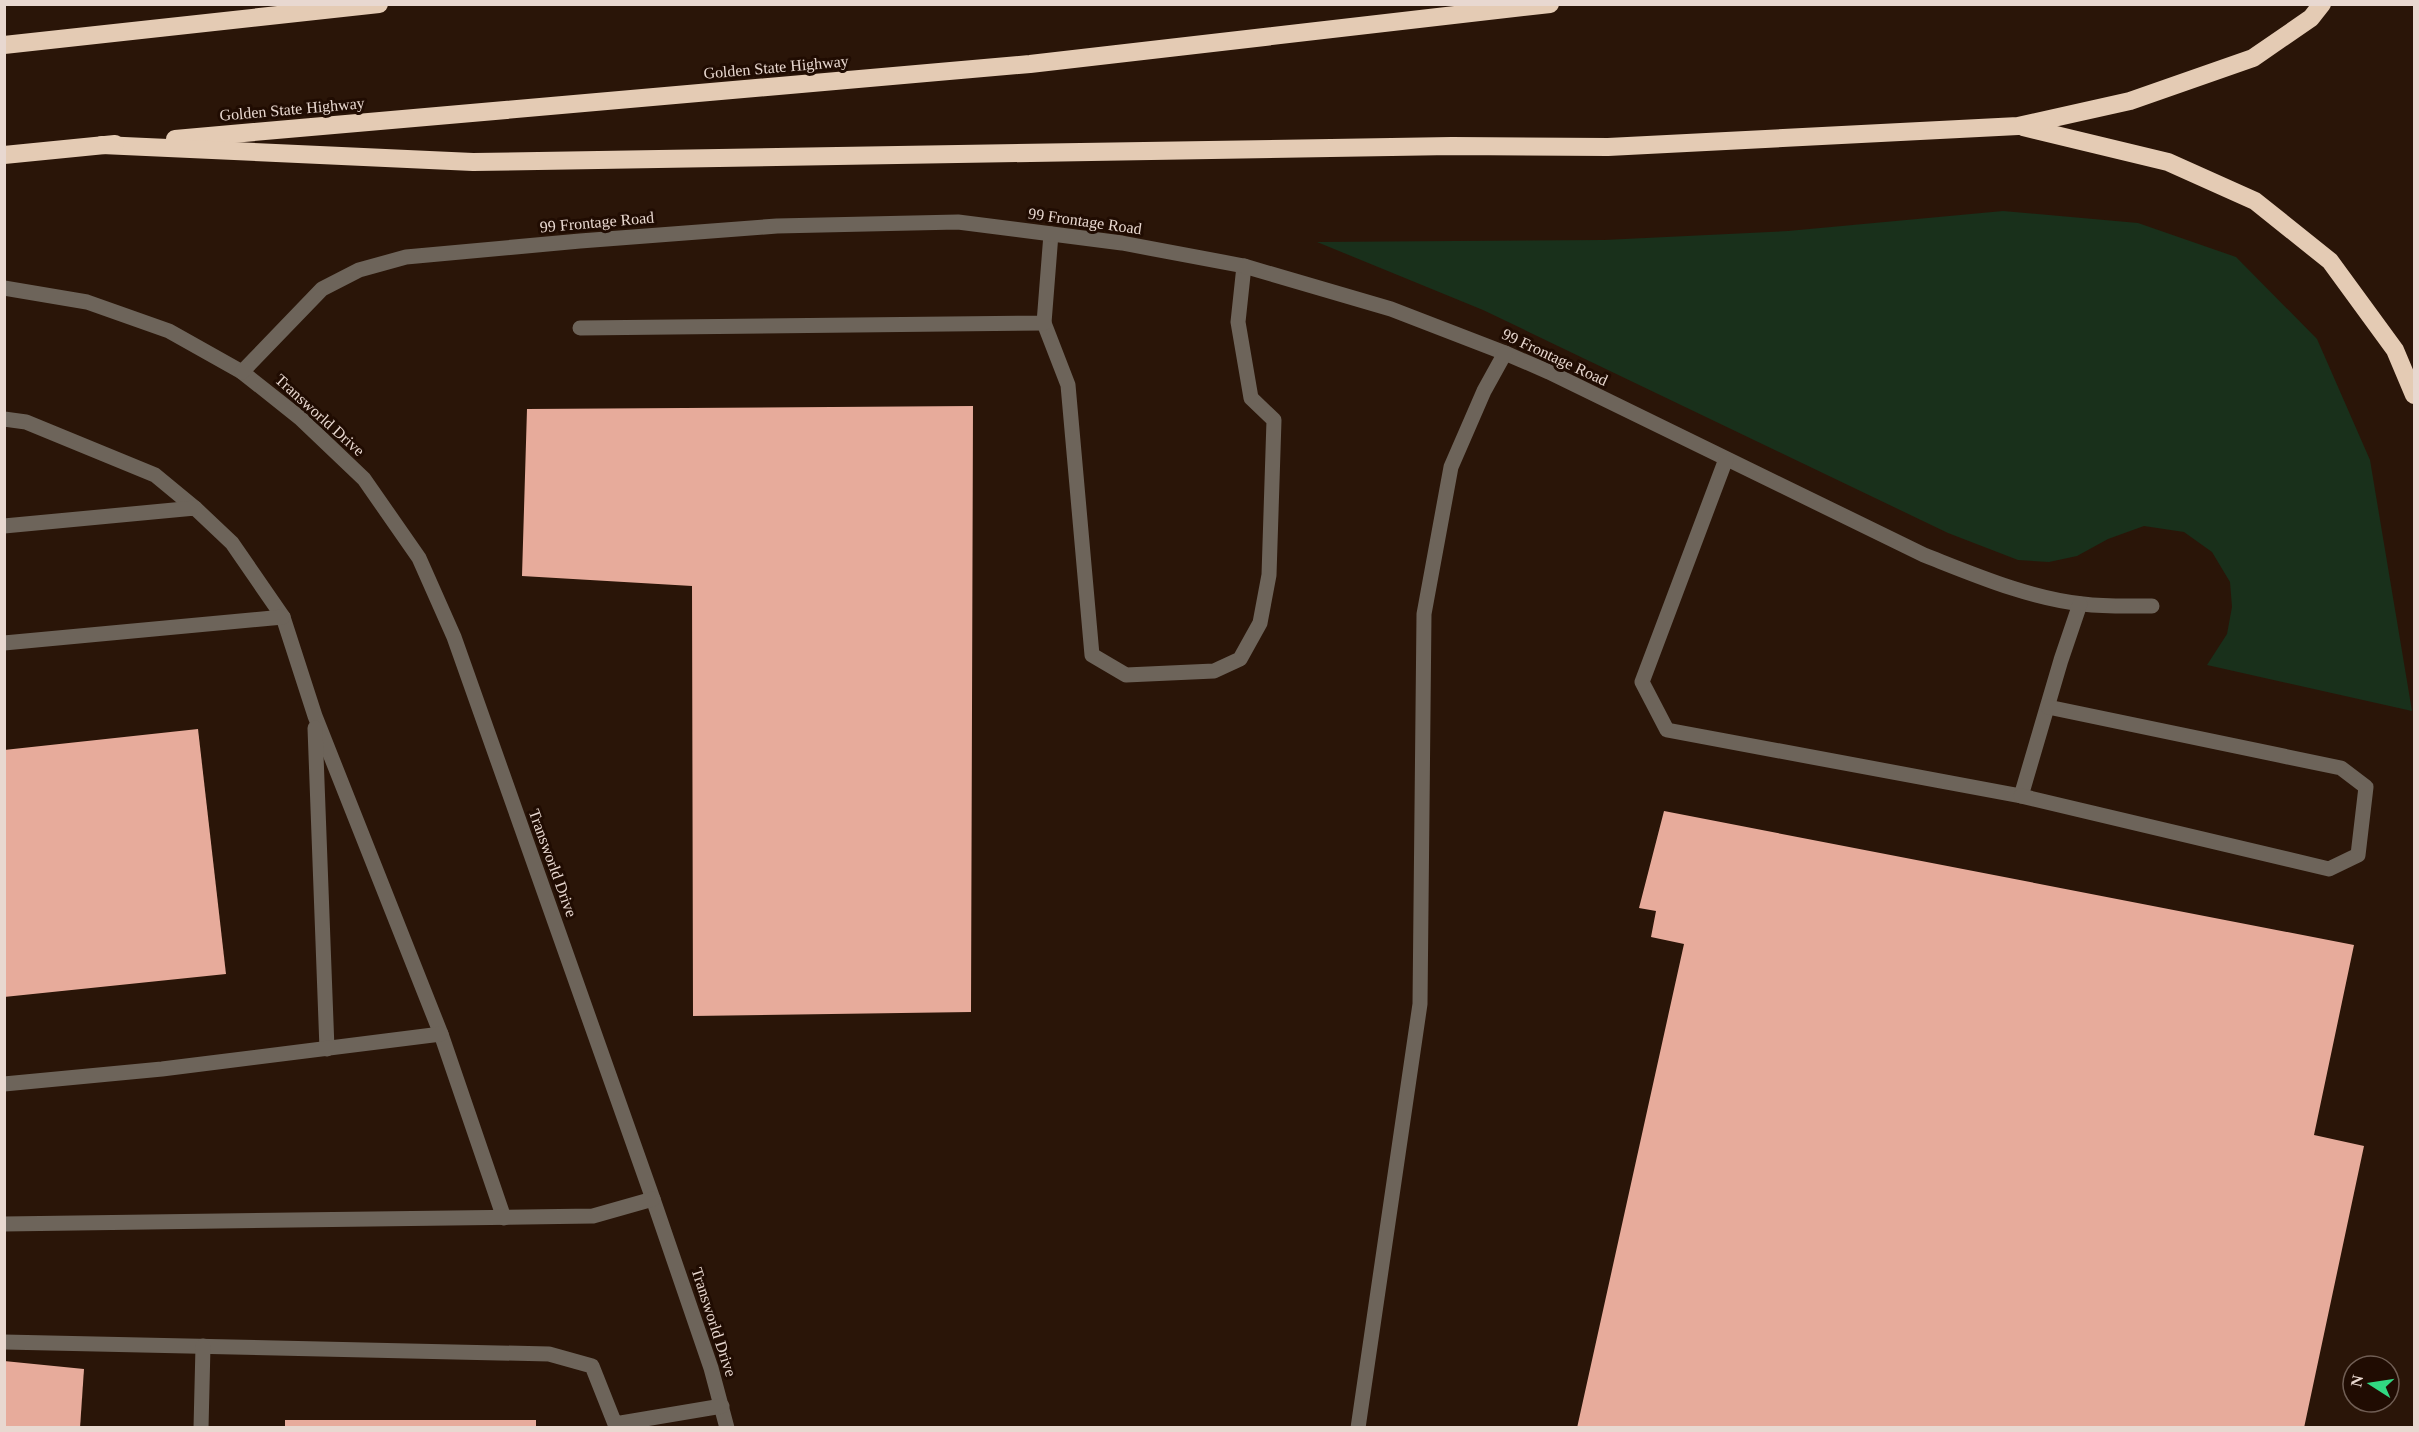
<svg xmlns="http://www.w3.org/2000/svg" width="2419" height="1432" font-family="Georgia,serif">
	<rect width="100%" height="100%" fill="#2a1508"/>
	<path fill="#19301b" d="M2003,211L2138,223L2236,257L2317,339L2370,460L2412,711L2207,665L2227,634L2232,607L2230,582L2212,552L2184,532L2144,526L2108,539L2077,556L2049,562L2018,560L1948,533L1483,310L1317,242L1604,240L1788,231Z"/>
	<g fill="#e7ab9b">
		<path d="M973,406L971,1012L693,1016L692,586L522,576L527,409Z"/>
		<path d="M198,729L226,974L4,997V750Z"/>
		<path d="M1664,811L2354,945L2314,1135L2364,1146L2304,1428H1577L1684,944L1651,937L1656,911L1639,908Z"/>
		<path d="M4,1361L84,1369L80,1428H4Z"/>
		<rect x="285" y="1420" width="251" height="8"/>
	</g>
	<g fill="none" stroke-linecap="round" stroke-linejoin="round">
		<g stroke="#6d645a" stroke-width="15">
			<path d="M4,288L87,302L169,331L242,372L300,418L364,479L419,558L454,637L653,1199L711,1368L727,1428"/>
			<path d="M1044,323L1068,385L1092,655L1126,675L1214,671L1240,659L1260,623L1269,575L1274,420L1251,398L1238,322L1244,266"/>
			<path d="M580,328L1044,323L1051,234"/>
			<path d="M242,372L322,289L359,270L406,257L580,241L777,226L958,222L1122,243L1244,266L1391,309L1505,353L1549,372L1924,555C1975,575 2028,598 2083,604C2106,607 2129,606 2152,606"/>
			<path d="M4,419L26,422L155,475L195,508"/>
			<path d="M1726,459L1642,682L1667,730L2021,796L2061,660L2080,604"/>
			<path d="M4,526L195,508L232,543L283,617L315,716L441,1034L504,1218"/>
			<path d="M4,643L283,617"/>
			<path d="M315,728L327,1049"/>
			<path d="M2021,796L2329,869L2358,855L2366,787L2341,768L2048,707"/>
			<path d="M4,1084L162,1069L441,1034"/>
			<path d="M4,1224L593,1216L653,1199"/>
			<path d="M4,1342L549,1354L592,1366L615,1424L722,1406"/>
			<path d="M201,1428L203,1346"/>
			<path d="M1358,1428L1420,1004L1424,614L1451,467L1484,391L1505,353"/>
		</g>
		<g stroke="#e4cbb4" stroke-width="18">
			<path d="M4,45L379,4"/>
			<path d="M2023,127L2168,162L2255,201L2330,261L2395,350L2414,395"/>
			<path d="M175,139L1030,64L1550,4"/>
			<path d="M102,145L473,162L1452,146L1608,147L2018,126L2130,101L2253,58L2311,18L2322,4"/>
			<path d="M4,155L115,144"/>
		</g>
	</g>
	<g text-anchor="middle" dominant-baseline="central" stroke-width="6" stroke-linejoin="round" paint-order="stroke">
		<g font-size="16" fill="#e8d8d0" stroke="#200c02">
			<text transform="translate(776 67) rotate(-5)">Golden State Highway</text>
			<text transform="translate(292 109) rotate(-5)">Golden State Highway</text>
			<text transform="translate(1085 221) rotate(8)">99 Frontage Road</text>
			<text transform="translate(597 222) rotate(-5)">99 Frontage Road</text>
			<text transform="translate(1555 357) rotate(25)">99 Frontage Road</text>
			<text transform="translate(320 415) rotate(42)">Transworld Drive</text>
			<text transform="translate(553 863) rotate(70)">Transworld Drive</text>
			<text transform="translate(714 1322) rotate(72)">Transworld Drive</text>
		</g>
	</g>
	<rect width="2419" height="1432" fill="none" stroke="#e8d8d0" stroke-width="12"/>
	<g transform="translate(2371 1384) rotate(282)"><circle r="28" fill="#200c02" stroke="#705e54" stroke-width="1.5"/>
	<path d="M0-4.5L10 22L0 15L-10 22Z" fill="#31d882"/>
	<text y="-9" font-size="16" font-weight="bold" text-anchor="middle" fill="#e8d8d0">N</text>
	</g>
</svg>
